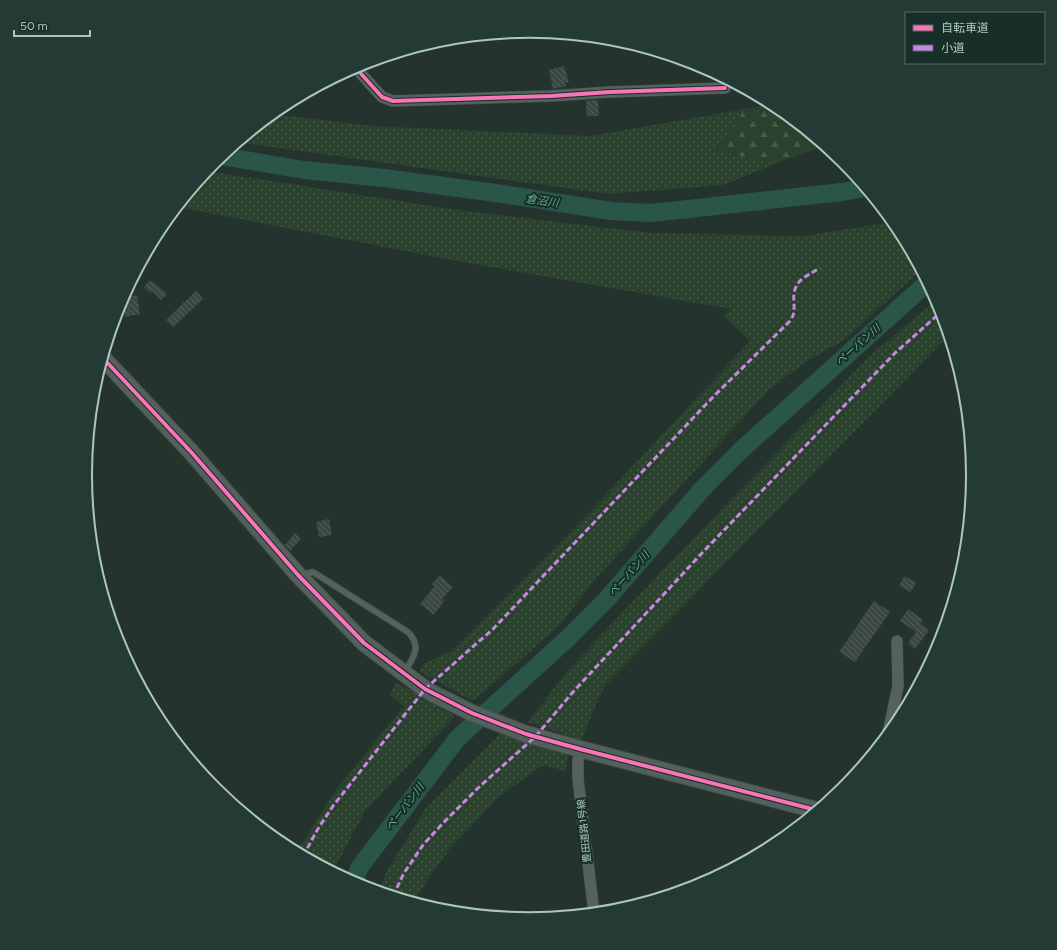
<svg xmlns="http://www.w3.org/2000/svg" width="1057" height="950" font-family="Figtree,'Noto Sans JP',sans-serif">
	<defs>
		<pattern id="grass-dots" width="8" height="8" patternUnits="userSpaceOnUse"><rect width="8" height="8" fill="#2a422d"/><path d="M2 2h.1M6 6h.1" fill="none" stroke="#465c4a" stroke-width="1.8" stroke-linecap="round"/></pattern>
		<pattern id="forest-firs" width="22" height="20" patternUnits="userSpaceOnUse"><rect width="22" height="20" fill="#2a422d"/><path d="M5 1l3.5 6h-7zM16 11l3.5 6h-7z" fill="#465c4a"/></pattern>
		<pattern id="building-back-hatch" width="6" height="6" patternUnits="userSpaceOnUse"><rect width="6" height="6" fill="#3a4743"/><path d="M-1 5l2 2M0 0l6 6M5-1l2 2" fill="none" stroke="#54605c"/></pattern>
	</defs>
	<rect width="100%" height="100%" fill="#25332f"/>
	<g fill="url(#grass-dots)">
		<path d="M745,109L715,151L777,163L723,185L608,194L237,142L272,114L372,126L591,136Z"/>
		<path d="M207,171L457,210L651,233L804,236L893,222L898,229L920,271L844,340L804,363L771,388L596,578L559,626L473,701L420,672L423,664L452,651L571,532L750,341L724,316L731,309L457,261L183,208L179,204Z"/>
		<path d="M936,300L939,305L948,336L604,687L581,740L528,722L568,670L659,574L871,355Z"/>
		<path d="M396,682L455,716L365,811L333,871L297,852L298,851L333,794L404,706L390,695Z"/>
		<path d="M500,734L523,742L569,751L565,771L543,765L500,796L451,847L415,898L414,902L378,891L389,867L426,808Z"/>
	</g>
	<path fill="url(#forest-firs)" d="M772,104L824,146L777,163L715,151L745,109Z"/>
	<g fill="none" stroke-linecap="round" stroke-linejoin="round">
		<g stroke="#2a5649" stroke-width="18">
			<path d="M221,156L304,170L384,178L503,194L611,211L651,213L842,192L865,188"/>
			<path d="M354,883L359,868L457,739L567,639L606,600L705,486L740,451L927,283"/>
		</g>
	</g>
	<g fill="url(#building-back-hatch)">
		<path d="M564,66L569,82L565,83L566,86L553,89L549,70Z"/>
		<path d="M598,100L599,116H587L586,101Z"/>
		<path d="M149,281L151,282L152,281L167,294L161,300L152,291L150,293L144,287Z"/>
		<path d="M196,291L203,299L173,327L166,320Z"/>
		<path d="M137,295L140,314L125,317L122,298Z"/>
		<path d="M329,519L332,535L319,537L316,522Z"/>
		<path d="M295,533L301,539L290,551L285,545Z"/>
		<path d="M440,575L453,587L442,599L444,601L434,615L420,604L434,587L432,584Z"/>
		<path d="M904,576L916,582L911,592L899,586Z"/>
		<path d="M874,601L890,612L855,662L839,652Z"/>
		<path d="M908,609L923,620L920,623L929,630L915,649L908,643L916,632L900,621Z"/>
	</g>
	<g fill="none" stroke-linecap="round" stroke-linejoin="round">
		<g stroke="#424e4a" stroke-width="7">
			<path id="lane" d="M301,575L313,572L408,632C422,646 414,657 405,671"/>
		</g>
		<g stroke="#424e4a" stroke-width="12">
			<g id="street">
				<path d="M355,67L382,97L393,101L551,96L610,92L725,88"/>
				<path d="M888,733L898,686L897,641"/>
				<path d="M580,749L578,760V779L594,913"/>
			</g>
		</g>
		<g stroke="#424e4a" stroke-width="18">
			<g id="secondary">
				<path d="M102,357L192,453L298,575L364,643L425,689"/>
				<path d="M430,692L472,713L526,734L580,749L816,810"/>
			</g>
		</g>
		<use href="#lane" stroke="#54625e" stroke-width="5.5"/>
		<use href="#street" stroke="#54625e" stroke-width="11"/>
		<use href="#secondary" stroke="#53605c" stroke-width="16"/>
		<g stroke="#c787e3" stroke-width="3" stroke-dasharray="6 3" stroke-linecap="butt">
			<path d="M303,856L319,827L333,806L425,689L493,629L714,396L790,321C795,313 794,312 794,303C792,281 803,278 820,268"/>
			<path d="M393,896L404,873L423,845L443,823L478,788L536,736L572,693L703,552L895,353L941,312"/>
		</g>
		<g stroke="#182e28" stroke-width="6">
			<g id="cycleway">
				<path d="M355,67L382,97L393,101L551,96L610,92L725,88"/>
				<path d="M102,357L192,453L298,575L364,643L425,689L472,713L526,734L580,749L816,810"/>
			</g>
		</g>
		<use href="#cycleway" stroke="#fb73b8" stroke-width="4"/>
	</g>
	<g text-anchor="middle" dominant-baseline="central" stroke-width="4" stroke-linejoin="round" paint-order="stroke">
		<g font-size="10" fill="#adc6c0" stroke="#182e28">
			<text transform="translate(584 831) rotate(-96)">豊田道路1号線</text>
		</g>
		<g font-size="11" font-style="italic" fill="#62a993" stroke="#182e28">
			<text transform="translate(542 201) rotate(8)">倉沼川</text>
			<text transform="translate(858 345) rotate(-42)">ペーパン川</text>
			<text transform="translate(629 574) rotate(-49)">ペーパン川</text>
			<text transform="translate(405 807) rotate(-53)">ペーパン川</text>
		</g>
	</g>
	<path d="M0 0H1057V950H0ZM92 475a437 437 0 1 1 874 0a437 437 0 1 1-874 0Z" fill="#243a34" fill-rule="evenodd"/>
	<path fill="none" stroke="#adc6c0" stroke-width="2" d="M92 475a437 437 0 1 1 874 0a437 437 0 1 1-874 0Z"/>
	<rect x="905" y="12" width="140" height="52" fill="#182e28" stroke="#546b65"/>
	<rect x="913" y="25" width="20" height="6" fill="#fb73b8" stroke="#546b65"/>
	<text x="941" y="32" font-size="12" fill="#adc6c0">自転車道</text>
	<rect x="913" y="45" width="20" height="6" fill="#c787e3" stroke="#546b65"/>
	<text x="941" y="52" font-size="12" fill="#adc6c0">小道</text>
	<path d="M14 30v6h76v-6" fill="none" stroke="#adc6c0" stroke-width="2"/>
	<text x="20" y="30" font-size="12" fill="#adc6c0" stroke="#182e28" stroke-width="3" paint-order="stroke">50 m</text>
</svg>
